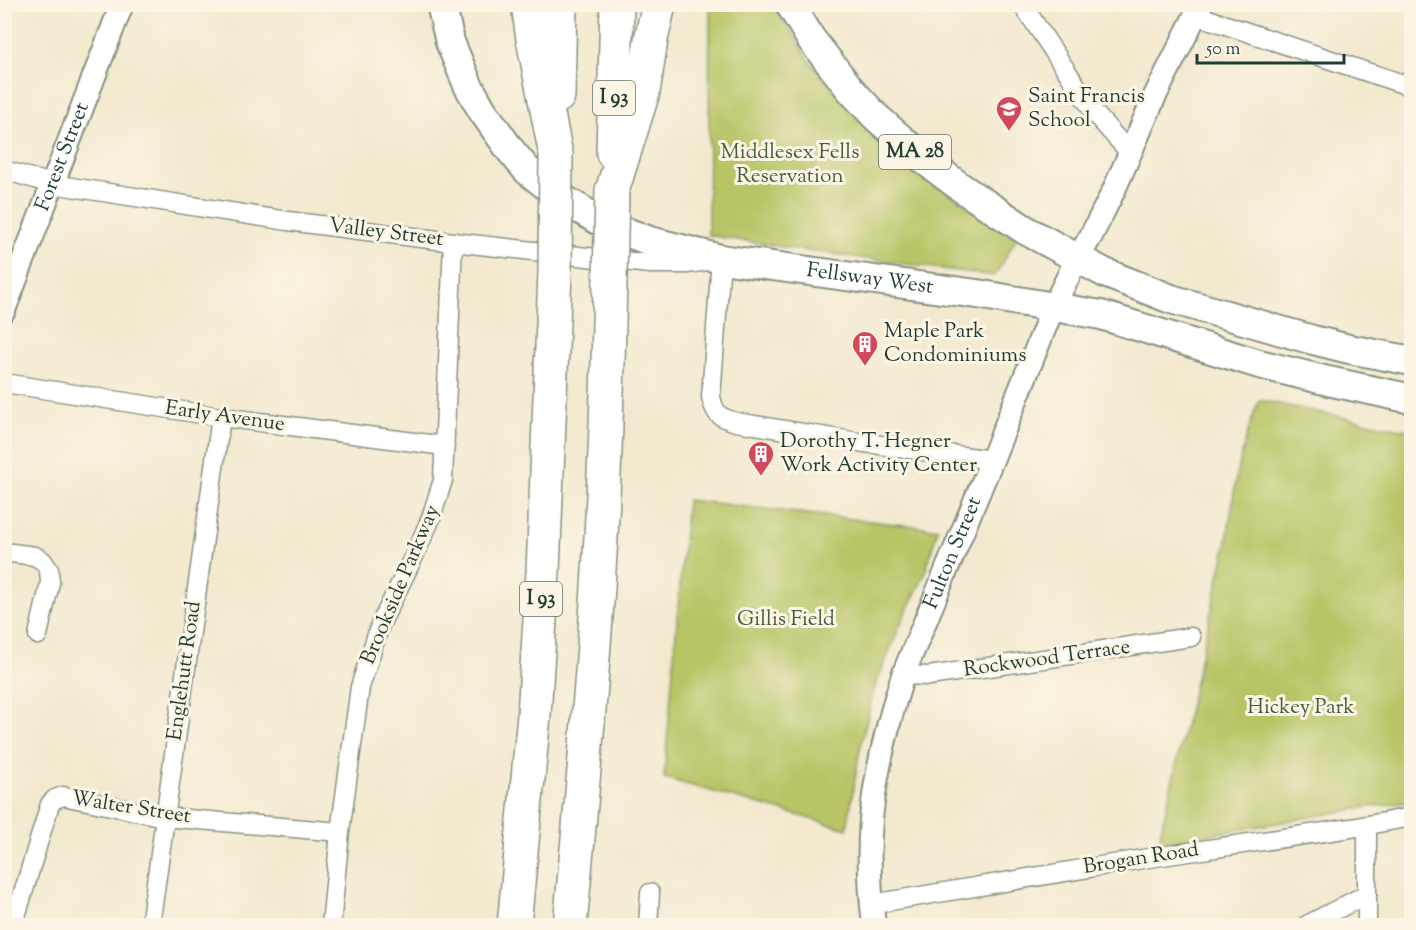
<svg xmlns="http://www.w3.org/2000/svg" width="1416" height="930" font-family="'Sorts Mill Goudy',serif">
	<rect width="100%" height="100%" fill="#fcf5e5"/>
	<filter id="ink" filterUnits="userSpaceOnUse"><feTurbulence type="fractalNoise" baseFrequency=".0167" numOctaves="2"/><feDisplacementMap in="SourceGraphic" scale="12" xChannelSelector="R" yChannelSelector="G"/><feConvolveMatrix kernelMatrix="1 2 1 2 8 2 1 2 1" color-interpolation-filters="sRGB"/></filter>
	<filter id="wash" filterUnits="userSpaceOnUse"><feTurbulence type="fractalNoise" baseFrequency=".008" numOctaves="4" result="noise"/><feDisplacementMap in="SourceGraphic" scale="24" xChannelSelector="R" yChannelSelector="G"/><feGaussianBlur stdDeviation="1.35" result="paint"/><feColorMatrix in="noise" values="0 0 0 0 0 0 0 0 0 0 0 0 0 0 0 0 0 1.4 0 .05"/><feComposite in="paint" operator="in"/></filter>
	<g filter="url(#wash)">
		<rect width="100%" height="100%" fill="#f3e9cf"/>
		<g fill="#b9c466" stroke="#6c804d" stroke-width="1.5">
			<path d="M774,4L812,64L861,122L928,179L1016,239L995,276L801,250L708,235L710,5Z"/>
			<path d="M1259,400L1411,431V802L1367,807L1158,844L1226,547L1237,472L1249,428Z"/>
			<path d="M687,500L938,529L924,576L903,618L874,689L859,754L847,829L664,778Z"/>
		</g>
	</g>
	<g filter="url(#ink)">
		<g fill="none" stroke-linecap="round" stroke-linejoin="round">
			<g stroke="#899382" stroke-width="21">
				<g id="minor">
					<path d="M1022,4L1096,115L1130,153"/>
					<path d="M1196,15L1412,87"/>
					<path d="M4,170L52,184L288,221L453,242L650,264H687L721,259L711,397C715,415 719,417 736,422L858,442L992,460"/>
					<path d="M4,383L221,417L445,446"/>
					<path d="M4,552L35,556L43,561L49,570L50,583L38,635"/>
					<path d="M903,675L929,676L1191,637"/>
					<path d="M872,904L1155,857L1351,828L1412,817"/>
					<path d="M13,926L50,804L55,799L63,796L164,817L340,832"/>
					<path d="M150,926L221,417"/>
					<path d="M331,926L340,832L360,687L380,625L415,554L431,518L443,480L453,242"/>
					<path d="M648,926L650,893"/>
					<path d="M1305,926L1367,894"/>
					<path d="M1367,926V825"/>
				</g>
			</g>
			<g stroke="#899382" stroke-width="26">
				<g id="tertiary">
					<path id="s1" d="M4,310L122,4"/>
					<path id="s2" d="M874,926C870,891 868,854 871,819C876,770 888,722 903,675L992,460L1053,307L1077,259L1091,236L1114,190L1154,98L1201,4"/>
				</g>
			</g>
			<g stroke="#899382" stroke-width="32">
				<g id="primary">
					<path id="s3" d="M441,4L450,42L468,85L482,110L511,151L527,170L563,199L598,220L618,229L650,241L721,259L977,294L1101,315L1259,364L1328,381L1412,399"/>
					<path d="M790,4L811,39L851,90L876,117L927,162L963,189L1027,231L1105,273L1171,299L1313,340L1349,349L1412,361"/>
				</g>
			</g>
			<g stroke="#899382" stroke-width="36">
				<g id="motorway">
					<path d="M528,4L533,39L556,155"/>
					<path d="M558,96L560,4"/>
					<path d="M613,153L617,4"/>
					<path d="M612,191L643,92L651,40L659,4"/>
					<path d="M514,926L534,715L543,572L555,272"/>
					<path d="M570,926C581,807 592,689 599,571C605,474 608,377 610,280"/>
				</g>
			</g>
			<use href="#minor" stroke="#fff" stroke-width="18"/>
			<use href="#tertiary" stroke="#fff" stroke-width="22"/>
			<use href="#primary" stroke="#fff" stroke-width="28"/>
			<use href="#motorway" stroke="#fff" stroke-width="33"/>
			<g stroke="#899382" stroke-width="36" stroke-linecap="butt">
				<g id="motorway-bridge">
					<path d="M555,272L556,155"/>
					<path d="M610,280L612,191"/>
				</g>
			</g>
			<use href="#motorway-bridge" stroke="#fff" stroke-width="33"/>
		</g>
	</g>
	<defs>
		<g id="school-pin" transform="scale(1.35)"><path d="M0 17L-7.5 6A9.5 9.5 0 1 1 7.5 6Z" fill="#d1495b" stroke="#fcf5e5"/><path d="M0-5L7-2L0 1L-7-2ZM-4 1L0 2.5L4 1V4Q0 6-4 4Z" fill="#fff"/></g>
		<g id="building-pin" transform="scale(1.35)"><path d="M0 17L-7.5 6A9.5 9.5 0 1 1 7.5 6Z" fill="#d1495b" stroke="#fcf5e5"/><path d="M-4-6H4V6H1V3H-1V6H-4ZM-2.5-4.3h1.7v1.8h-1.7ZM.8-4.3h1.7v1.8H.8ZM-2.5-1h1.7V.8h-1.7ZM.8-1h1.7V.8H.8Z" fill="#fff"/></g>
	</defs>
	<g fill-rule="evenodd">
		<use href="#school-pin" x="1009" y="109"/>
		<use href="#building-pin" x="865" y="344"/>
		<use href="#building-pin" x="761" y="454"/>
	</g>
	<g text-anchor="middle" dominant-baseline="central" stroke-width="6" stroke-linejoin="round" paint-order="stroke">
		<g fill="#fcf5e5" stroke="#617469" stroke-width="1.5">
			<rect x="593" y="81" width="42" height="34" rx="4.5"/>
			<rect x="879" y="135" width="72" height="34" rx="4.5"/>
			<rect x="520" y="582" width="42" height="34" rx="4.5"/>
		</g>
		<g font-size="20" font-weight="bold" fill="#1f3d34">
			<text x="614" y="98">I 93</text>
			<text x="915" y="152">MA 28</text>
			<text x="541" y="599">I 93</text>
		</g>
		<g font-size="21" fill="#1f3d34" stroke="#fcf5e5" text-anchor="start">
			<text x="1028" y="97">Saint Francis<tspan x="1028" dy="24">School</tspan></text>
			<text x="884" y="332">Maple Park<tspan x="884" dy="24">Condominiums</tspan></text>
			<text x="780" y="442">Dorothy T. Hegner<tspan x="780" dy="24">Work Activity Center</tspan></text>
		</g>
		<g font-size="21" fill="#465f40" stroke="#fcf5e5">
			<text x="790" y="153">Middlesex Fells<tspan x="790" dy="24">Reservation</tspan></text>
			<text x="786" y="620">Gillis Field</text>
			<text x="1301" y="708">Hickey Park</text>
		</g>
		<g font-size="21" fill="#1f3d34" stroke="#fcf5e5">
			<text stroke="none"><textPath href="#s1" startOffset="164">Forest Street</textPath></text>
			<text transform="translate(386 233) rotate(7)">Valley Street</text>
			<text stroke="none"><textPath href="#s3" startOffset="556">Fellsway West</textPath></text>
			<text transform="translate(225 417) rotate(8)">Early Avenue</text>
			<text stroke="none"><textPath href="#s2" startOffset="387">Fulton Street</textPath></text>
			<text transform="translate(401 585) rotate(-67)">Brookside Parkway</text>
			<text transform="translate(1047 659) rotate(-8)">Rockwood Terrace</text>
			<text transform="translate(185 671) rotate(-82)">Englehutt Road</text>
			<text transform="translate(131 808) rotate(9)">Walter Street</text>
			<text transform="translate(1141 859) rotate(-9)">Brogan Road</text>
		</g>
	</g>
	<rect width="1416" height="930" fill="none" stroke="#fcf5e5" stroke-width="24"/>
	<path d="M1197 54v9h147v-9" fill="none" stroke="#1f3d34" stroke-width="3"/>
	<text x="1206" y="54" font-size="18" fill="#1f3d34" stroke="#fcf5e5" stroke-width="4.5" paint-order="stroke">50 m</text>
</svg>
